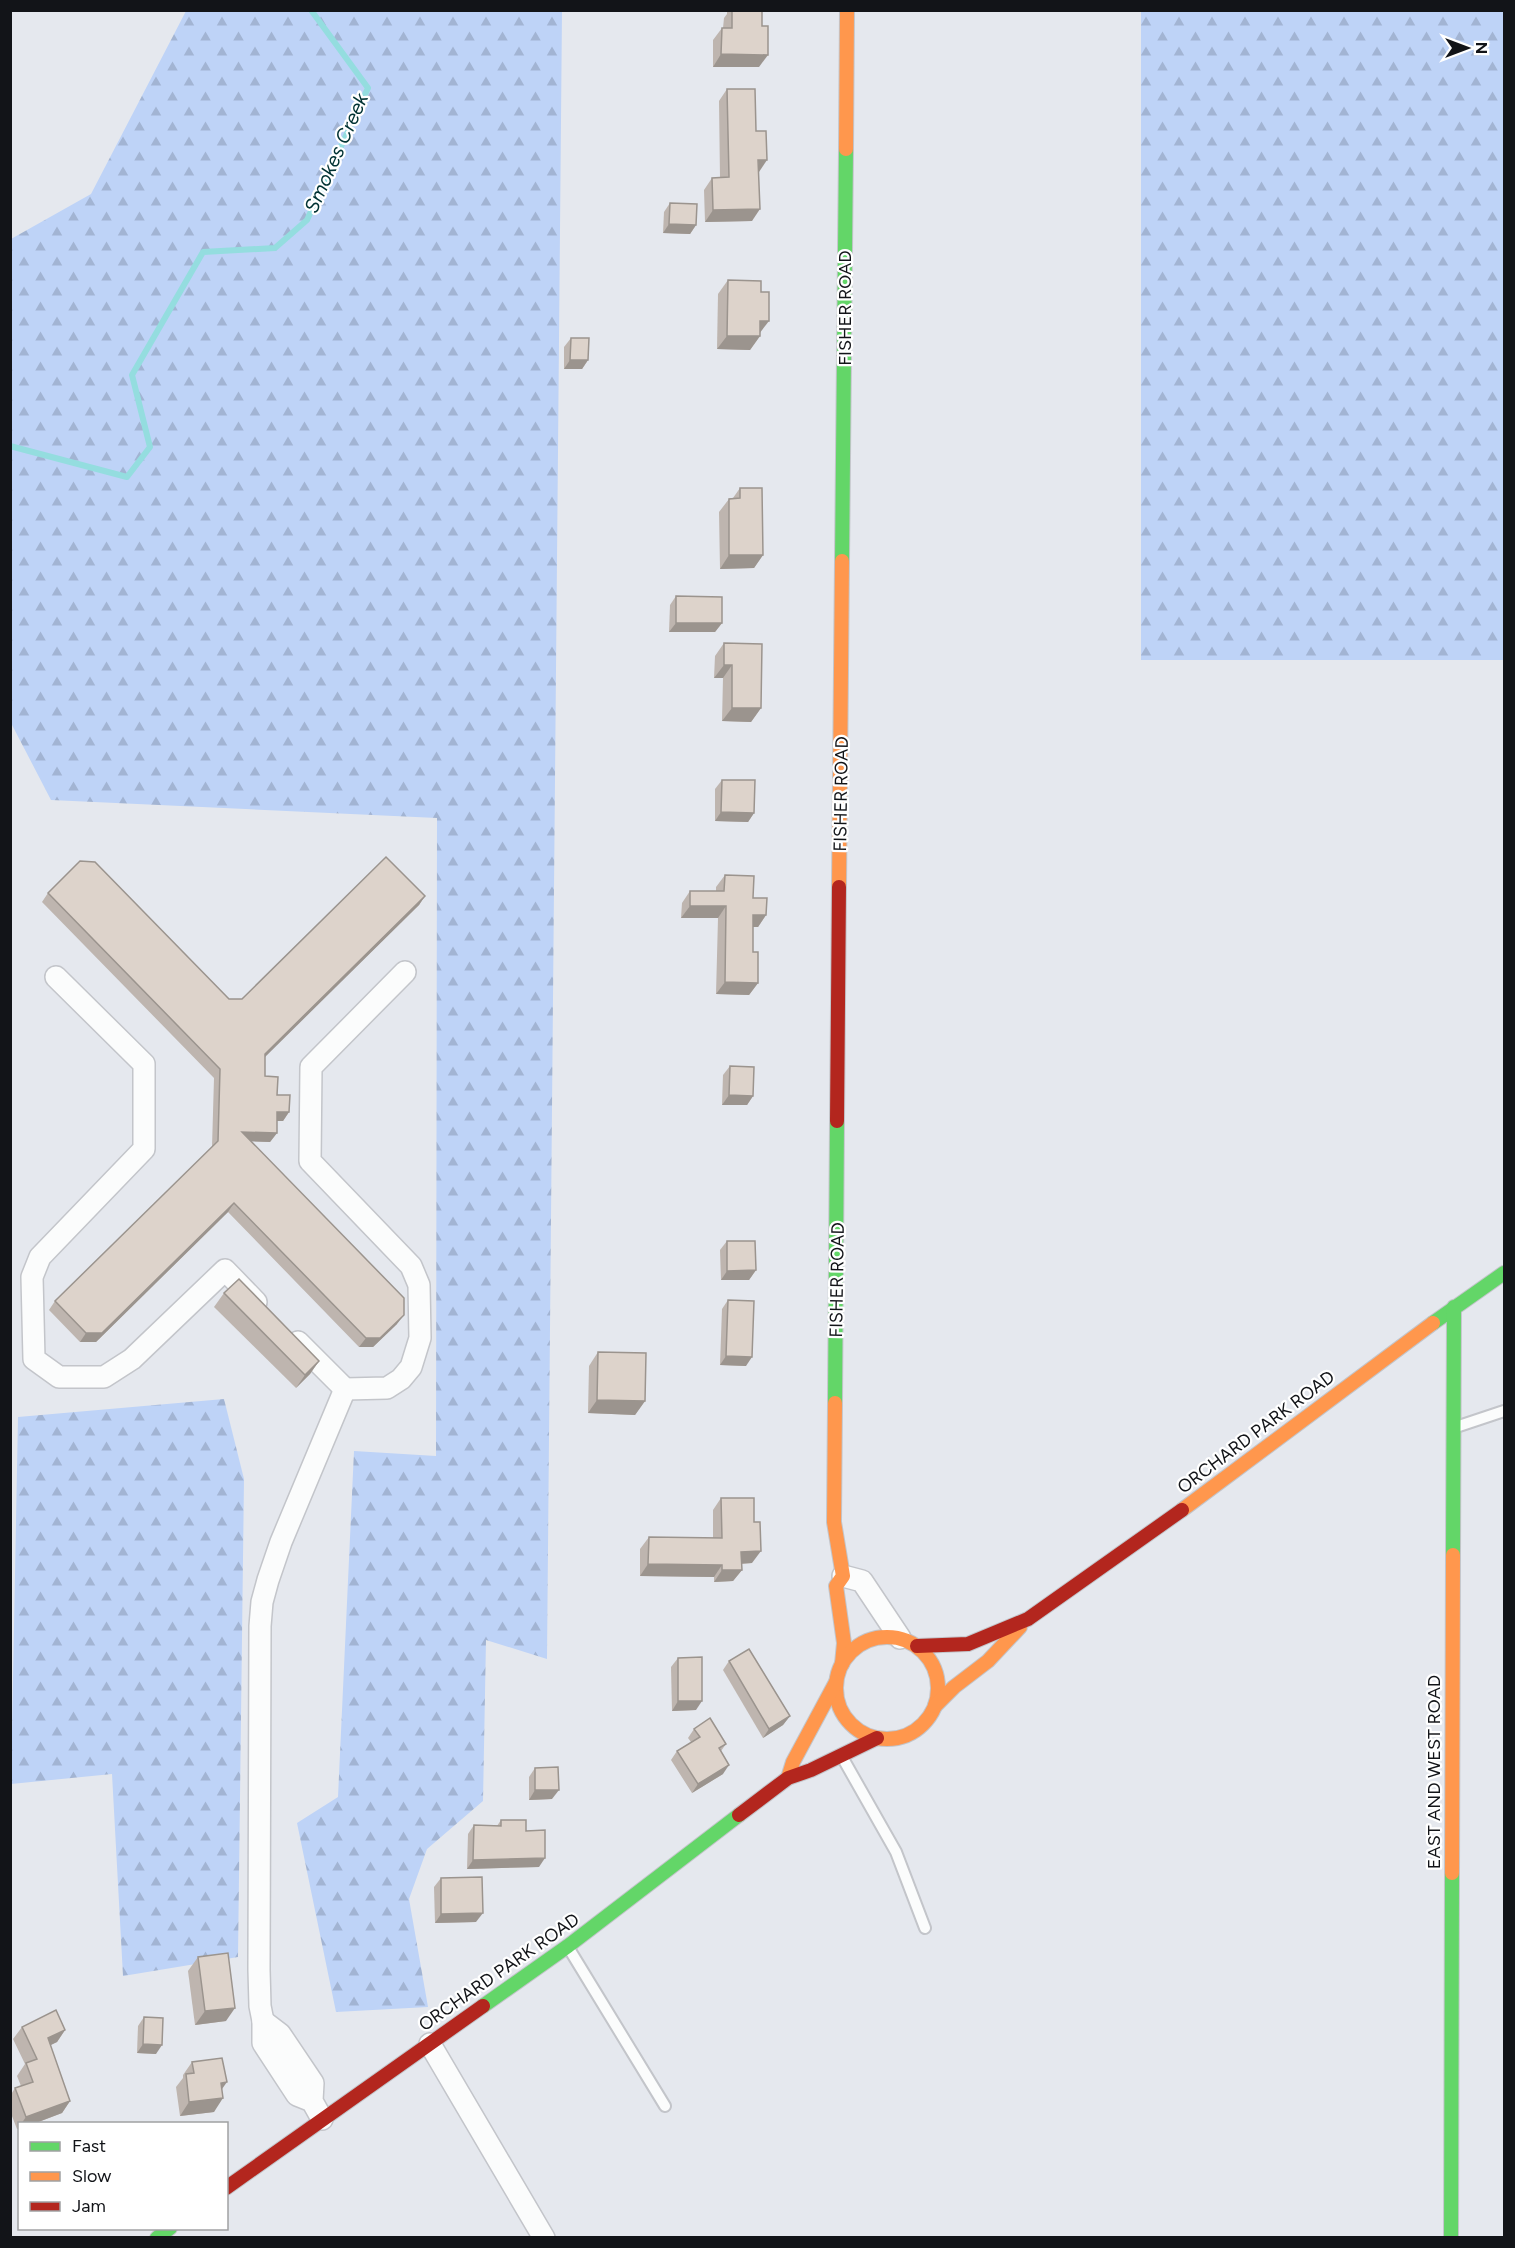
<svg xmlns="http://www.w3.org/2000/svg" width="1515" height="2248" font-family="Figtree,sans-serif">
	<defs>
		<pattern id="forest-firs" width="22" height="20" patternUnits="userSpaceOnUse" patternTransform="scale(1.5)"><rect width="22" height="20" fill="#bed3f7"/><path d="M5 1l3.5 6h-7zM16 11l3.5 6h-7z" fill="#a2b4d3"/></pattern>
	</defs>
	<rect width="100%" height="100%" fill="#e5e8ee"/>
	<g fill="url(#forest-firs)">
		<path d="M186,11H562L547,1659L486,1640L483,1801L427,1849L409,1899L428,2007L336,2012L297,1823L338,1797L354,1451L436,1456L437,818L51,800L11,723V239L91,194Z"/>
		<path d="M1141,11H1503L1504,660H1141Z"/>
		<path d="M224,1399L244,1479L238,1957L123,1976L112,1774L11,1784L18,1417Z"/>
	</g>
	<g fill="none" stroke-linecap="round" stroke-linejoin="round">
		<path stroke="#94dddf" stroke-width="6" d="M10,446L127,477L150,447L132,375L203,252L275,248L307,220L368,88L311,10"/>
		<g stroke="#c3c5ca" stroke-width="14">
			<g id="lane">
				<path d="M1456,1427L1504,1411"/>
				<path d="M841,1755L896,1852L925,1928"/>
				<path d="M568,1947L665,2106"/>
			</g>
		</g>
		<g stroke="#c3c5ca" stroke-width="24">
			<g id="street">
				<path d="M56,977L144,1064V1149L40,1257L32,1277L34,1359L59,1377H104L132,1359L225,1270L256,1302"/>
				<path d="M298,1342L345,1389L387,1388L401,1379L411,1367L420,1338L419,1285L411,1266L310,1161L311,1067L405,972"/>
				<path d="M843,1576L862,1581L900,1638"/>
				<path d="M263,2021L260,2006L259,1970L260,1626L262,1602L268,1580L281,1542L345,1389"/>
				<path d="M430,2044L544,2238"/>
				<path d="M312,2101L297,2095L263,2043V2021L280,2034L313,2083L312,2101L322,2119"/>
			</g>
		</g>
		<g stroke="#c3c5ca" stroke-width="16">
			<g id="fast">
				<path d="M842,561L846,149"/>
				<path d="M1433,1323L1504,1273"/>
				<path d="M835,1403L837,1121"/>
				<path d="M1453,1555L1454,1307"/>
				<path d="M483,2006L568,1946L739,1815"/>
				<path d="M157,2238L170,2228"/>
				<path d="M1451,2238L1452,1873"/>
			</g>
		</g>
		<g stroke="#c3c5ca" stroke-width="16">
			<g id="slow">
				<path d="M846,149L847,10"/>
				<path d="M839,887L842,561"/>
				<path d="M835,1403L834,1522L843,1576L836,1586L844,1643L842,1664"/>
				<path d="M1182,1510L1433,1323"/>
				<circle cx="887" cy="1688" r="51"/>
				<path d="M935,1706L954,1687L988,1661L1020,1627"/>
				<path d="M788,1778L793,1762L836,1682"/>
				<path d="M1452,1873L1453,1555"/>
			</g>
		</g>
		<g stroke="#c3c5ca" stroke-width="16">
			<g id="jam">
				<path d="M837,1121L839,887"/>
				<path d="M917,1646L968,1644L1028,1619L1182,1510"/>
				<path d="M739,1815L788,1778L811,1770L877,1738"/>
				<path d="M226,2188L483,2006"/>
			</g>
		</g>
		<use href="#lane" stroke="#fbfcfc" stroke-width="10"/>
		<use href="#street" stroke="#fbfcfc" stroke-width="21"/>
		<use href="#fast" stroke="#63d668" stroke-width="14"/>
		<use href="#slow" stroke="#ff974d" stroke-width="14"/>
		<use href="#jam" stroke="#b3261e" stroke-width="14"/>
	</g>
	<g fill="#beb5af">
		<path d="M727,10H762L759,67H713V40L722,28H723L724,18L727,14Z"/>
		<path d="M727,89L756,131L759,172L752,221L705,222L704,190L712,178H720L719,101Z"/>
		<path d="M670,203L696,225L690,234L663,233L664,212Z"/>
		<path d="M728,280L760,334V336L750,350L717,349L718,294Z"/>
		<path d="M571,338L588,360L582,369H564V347Z"/>
		<path d="M740,488L763,555L754,568L720,569L719,512L729,499L733,498Z"/>
		<path d="M676,596L722,623L715,632H669L670,605Z"/>
		<path d="M724,643L761,708L751,722L722,721L723,678H714L715,656Z"/>
		<path d="M722,780L754,813L748,822L715,821V789Z"/>
		<path d="M725,875L753,898L766,915L758,927H753V952L758,983L749,995L716,994L718,918H681L682,903L690,891H716V887Z"/>
		<path d="M48,893L229,999H242L425,896L419,905L265,1056V1076L289,1112L283,1121H277V1133L270,1142L251,1141L397,1324L373,1347H359L228,1212L96,1342H80L49,1310L55,1301L212,1147L214,1078L42,902Z"/>
		<path d="M730,1066L753,1096L747,1105H722L723,1075Z"/>
		<path d="M727,1241L756,1270L749,1280H721L720,1250Z"/>
		<path d="M224,1293L319,1361L310,1374L296,1388L214,1307Z"/>
		<path d="M728,1300L746,1366L720,1365L722,1309Z"/>
		<path d="M598,1352L645,1401L635,1415L588,1413L589,1366Z"/>
		<path d="M721,1498L752,1563L742,1564V1570L733,1581L714,1582V1577L640,1576V1549L649,1537L713,1538V1510Z"/>
		<path d="M678,1658L696,1710L672,1711L671,1667Z"/>
		<path d="M729,1661L790,1716L783,1725L763,1738L723,1670Z"/>
		<path d="M694,1729L726,1744L721,1751L723,1774L692,1793L671,1760L677,1751L691,1742L688,1738Z"/>
		<path d="M535,1768L552,1799L529,1800V1777Z"/>
		<path d="M501,1820L539,1867L467,1869L468,1834L474,1825L497,1826Z"/>
		<path d="M441,1878L476,1922L435,1923L434,1887Z"/>
		<path d="M198,1957L226,2021L195,2025L188,1971Z"/>
		<path d="M144,2017L156,2054L137,2053L138,2026Z"/>
		<path d="M22,2027L65,2030L57,2042L50,2045L70,2101L62,2113L33,2124H20V2129H17L10,2111V2096L15,2088L21,2086L17,2076L25,2064L13,2039Z"/>
		<path d="M192,2062L222,2089L214,2112L180,2116L176,2087L183,2078V2075Z"/>
	</g>
	<g fill="#9b948e">
		<path d="M721,54L768,55L759,67H713Z"/>
		<path d="M758,160H767L759,172Z"/>
		<path d="M760,209L752,221L705,222L713,210Z"/>
		<path d="M669,224L696,225L690,234L663,233Z"/>
		<path d="M760,321H769L759,334Z"/>
		<path d="M727,336H760L750,350L717,349Z"/>
		<path d="M570,360H588L582,369H564Z"/>
		<path d="M729,555H763L754,568L720,569Z"/>
		<path d="M676,623H722L715,632H669Z"/>
		<path d="M724,665H732L723,678H714Z"/>
		<path d="M732,708H761L751,722L722,721Z"/>
		<path d="M721,812L754,813L748,822L715,821Z"/>
		<path d="M425,896L419,905L259,1063L265,1054Z"/>
		<path d="M690,906H726L718,918H681Z"/>
		<path d="M753,915H766L758,927H745Z"/>
		<path d="M725,982L758,983L749,995L716,994Z"/>
		<path d="M729,1095L753,1096L747,1105H722Z"/>
		<path d="M277,1112H289L283,1121H271Z"/>
		<path d="M242,1132L277,1133L270,1142L236,1141Z"/>
		<path d="M234,1203L228,1212L96,1342H80L86,1333Z"/>
		<path d="M756,1270L749,1280H721L727,1271Z"/>
		<path d="M404,1315L397,1324L373,1347H359L366,1338Z"/>
		<path d="M726,1356L752,1357L746,1366L720,1365Z"/>
		<path d="M319,1361L310,1374L296,1388L305,1375Z"/>
		<path d="M597,1400L645,1401L635,1415L588,1413Z"/>
		<path d="M761,1551L752,1563L733,1564L741,1552Z"/>
		<path d="M648,1564L722,1565L714,1577L640,1576Z"/>
		<path d="M722,1570H742L733,1581L714,1582Z"/>
		<path d="M678,1701H702L696,1710L672,1711Z"/>
		<path d="M790,1716L783,1725L763,1738L769,1729Z"/>
		<path d="M729,1765L723,1774L692,1793L698,1784Z"/>
		<path d="M535,1790H559L552,1799L529,1800Z"/>
		<path d="M545,1858L539,1867L467,1869L473,1860Z"/>
		<path d="M483,1913L476,1922L435,1923L441,1914Z"/>
		<path d="M235,2008L226,2021L195,2025L205,2011Z"/>
		<path d="M65,2030L57,2042L39,2051L48,2038Z"/>
		<path d="M143,2044L162,2045L156,2054L137,2053Z"/>
		<path d="M227,2082L217,2096L221,2083Z"/>
		<path d="M223,2098L214,2112L180,2116L189,2102Z"/>
		<path d="M70,2101L62,2113L33,2124H21L26,2117Z"/>
	</g>
	<g fill="#ddd3cb" stroke="#9b948e" stroke-width="1.5">
		<path d="M732,10H762V26H768V55L721,54L722,28H732Z"/>
		<path d="M727,89H755L756,131H766L767,160H758L760,209L713,210L712,178L729,177Z"/>
		<path d="M670,203L697,204L696,225L669,224Z"/>
		<path d="M728,280L761,281V292H769V321H760V336H727Z"/>
		<path d="M571,338H589L588,360H570Z"/>
		<path d="M740,488H762L763,555H729V499L740,498Z"/>
		<path d="M676,596L722,597V623H676Z"/>
		<path d="M724,643L762,644L761,708H732V665H724Z"/>
		<path d="M722,780H755L754,813L721,812Z"/>
		<path d="M386,857L425,896L265,1054V1076L278,1077L277,1095H290L289,1112H277V1133L242,1132L404,1298V1315L380,1338H366L234,1203L102,1333H86L55,1301L218,1141L220,1069L48,893L80,861L95,862L229,999H242Z"/>
		<path d="M725,875L754,876L753,898H767L766,915H753V952H758V983L725,982L726,906H690V891H724Z"/>
		<path d="M730,1066L754,1067L753,1096L729,1095Z"/>
		<path d="M727,1241H755L756,1270L727,1271Z"/>
		<path d="M239,1279L319,1361L305,1375L224,1293Z"/>
		<path d="M728,1300L754,1301L752,1357L726,1356Z"/>
		<path d="M598,1352L646,1353L645,1401L597,1400Z"/>
		<path d="M721,1498H754V1522H760L761,1551L741,1552L742,1570H722V1565L648,1564L649,1537L722,1538Z"/>
		<path d="M749,1649L790,1716L769,1729L729,1661Z"/>
		<path d="M702,1657V1701H678V1658Z"/>
		<path d="M710,1718L726,1744L719,1748L729,1765L698,1784L677,1751L700,1737L694,1729Z"/>
		<path d="M558,1767L559,1790H535V1768Z"/>
		<path d="M501,1820H526V1831L545,1830V1858L473,1860L474,1825L501,1826Z"/>
		<path d="M482,1877L483,1913L441,1914V1878Z"/>
		<path d="M228,1953L235,2008L205,2011L198,1957Z"/>
		<path d="M56,2010L65,2030L48,2038L70,2101L26,2117L15,2088L33,2082L26,2063L37,2059L22,2027Z"/>
		<path d="M144,2017L163,2018L162,2045L143,2044Z"/>
		<path d="M222,2058L227,2082L221,2083L223,2098L189,2102L186,2074L194,2073L192,2062Z"/>
	</g>
	<g text-anchor="middle" dominant-baseline="central" stroke-width="4.5" stroke-linejoin="round" paint-order="stroke">
		<g font-size="18" fill="#121418" stroke="#fff">
			<text transform="translate(845 308) rotate(-90)">FISHER ROAD</text>
			<text transform="translate(841 794) rotate(-89)">FISHER ROAD</text>
			<text transform="translate(837 1280) rotate(-89)">FISHER ROAD</text>
			<text transform="translate(1256 1432) rotate(-37)">ORCHARD PARK ROAD</text>
			<text transform="translate(1434 1772) rotate(-90)">EAST AND WEST ROAD</text>
			<text transform="translate(499 1972) rotate(-35)">ORCHARD PARK ROAD</text>
		</g>
		<g font-size="20" font-style="italic" fill="#003233" stroke="#fff">
			<text transform="translate(336 153) rotate(-66)">Smokes Creek</text>
		</g>
	</g>
	<rect width="1515" height="2248" fill="none" stroke="#121418" stroke-width="24"/>
	<rect x="18" y="2122" width="210" height="108" fill="#ffffff" stroke="#a0a1a3" stroke-width="1.5"/>
	<rect x="30" y="2142" width="30" height="9" fill="#63d668" stroke="#a0a1a3" stroke-width="1.5"/>
	<text x="72" y="2152" font-size="18" fill="#121418">Fast</text>
	<rect x="30" y="2172" width="30" height="9" fill="#ff974d" stroke="#a0a1a3" stroke-width="1.5"/>
	<text x="72" y="2182" font-size="18" fill="#121418">Slow</text>
	<rect x="30" y="2202" width="30" height="9" fill="#b3261e" stroke="#a0a1a3" stroke-width="1.5"/>
	<text x="72" y="2212" font-size="18" fill="#121418">Jam</text>
	<g transform="translate(1467 48) rotate(90)" stroke="#ffffff" stroke-width="4.5" paint-order="stroke">
	<path d="M0-4.5L10 22L0 15L-10 22Z" fill="#121418"/>
	<text y="-9" font-size="16" font-weight="bold" text-anchor="middle" fill="#121418">N</text>
	</g>
</svg>
